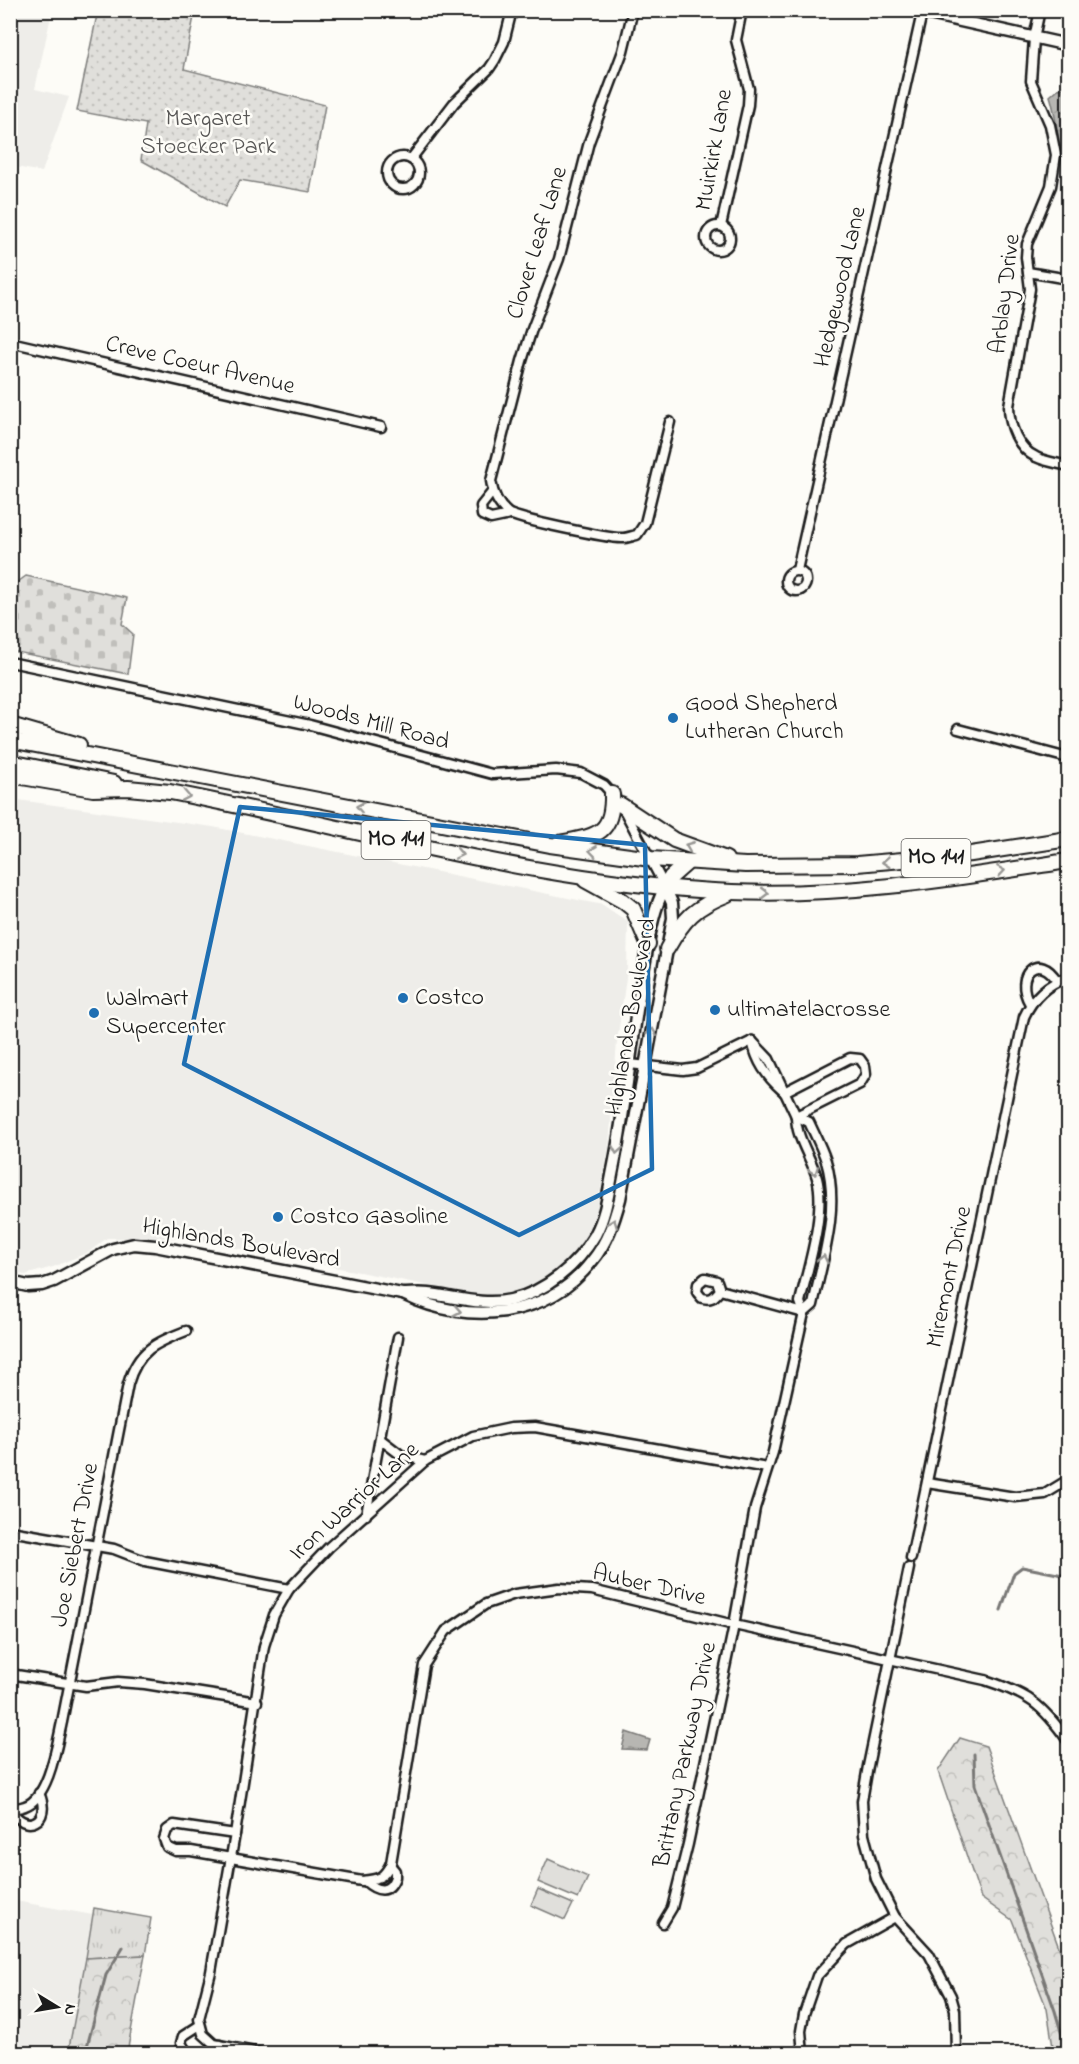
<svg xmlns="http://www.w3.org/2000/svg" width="1079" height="2064" font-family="'Indie Flower',sans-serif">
	<defs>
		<pattern id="grass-tufts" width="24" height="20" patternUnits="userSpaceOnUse" patternTransform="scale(1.5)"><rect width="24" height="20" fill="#e0dfdb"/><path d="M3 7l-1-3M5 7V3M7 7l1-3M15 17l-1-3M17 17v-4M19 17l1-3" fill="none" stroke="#c0bfbb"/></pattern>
		<pattern id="forest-crowns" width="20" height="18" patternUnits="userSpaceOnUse" patternTransform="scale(1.5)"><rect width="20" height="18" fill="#e0dfdb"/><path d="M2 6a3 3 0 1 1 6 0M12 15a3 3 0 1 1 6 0" fill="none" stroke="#c0bfbb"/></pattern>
		<pattern id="cemetery-stones" width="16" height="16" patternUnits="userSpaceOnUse" patternTransform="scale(1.5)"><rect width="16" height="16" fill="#e0dfdb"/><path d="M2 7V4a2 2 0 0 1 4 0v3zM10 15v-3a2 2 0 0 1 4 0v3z" fill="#c0bfbb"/></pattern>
		<pattern id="park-dots" width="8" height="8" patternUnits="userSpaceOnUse" patternTransform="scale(1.5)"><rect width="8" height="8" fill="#e0dfdb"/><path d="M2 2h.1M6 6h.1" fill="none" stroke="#c0bfbb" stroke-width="1.8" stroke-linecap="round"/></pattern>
		<pattern id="water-ripples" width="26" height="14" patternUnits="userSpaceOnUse" patternTransform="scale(1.5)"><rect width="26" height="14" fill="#b7b6b2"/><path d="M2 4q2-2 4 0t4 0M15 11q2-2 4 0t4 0" fill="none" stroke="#9d9c98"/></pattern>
	</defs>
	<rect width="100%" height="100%" fill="#fdfcf7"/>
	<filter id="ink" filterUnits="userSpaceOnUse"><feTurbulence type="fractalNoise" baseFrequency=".0167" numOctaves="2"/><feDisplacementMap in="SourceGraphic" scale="12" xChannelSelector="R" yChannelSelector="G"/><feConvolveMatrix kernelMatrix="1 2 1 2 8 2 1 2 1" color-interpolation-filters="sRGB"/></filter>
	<g filter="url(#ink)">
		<g fill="#eeede9">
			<path d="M10,11H52L35,89L69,97L42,172L11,166Z"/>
			<path d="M11,799L213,827L603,905L628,922L627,971L617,1042L609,1146L597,1210L583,1246L550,1277L507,1295L472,1294L185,1238H107L89,1252L53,1267L25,1275L11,1272Z"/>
			<path d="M10,1900L93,1915L68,2053H11Z"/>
		</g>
		<path fill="url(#grass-tufts)" stroke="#7e7e7c" stroke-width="1.5" d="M94,1908L151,1918L145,1955L86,1958Z"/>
		<g fill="url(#forest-crowns)" stroke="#7e7e7c" stroke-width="1.5">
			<path d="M960,1738L986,1746L1068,1972V2053H1054L1047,2009L1012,1920L981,1898L938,1771Z"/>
			<path d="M145,1955L127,2053H68L86,1958Z"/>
		</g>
		<path fill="url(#cemetery-stones)" stroke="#7e7e7c" stroke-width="1.5" d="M26,576L127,598L122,624L133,634L128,674L11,651V587Z"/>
		<path fill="url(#park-dots)" stroke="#7e7e7c" stroke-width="1.5" d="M98,10L195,11L184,69L325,105L310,192L240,180L225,207L141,160L146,124L77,111Z"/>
		<g fill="#e0dfdb" stroke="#7e7e7c" stroke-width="1.5">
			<path d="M548,1859L588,1877L578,1899L538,1882Z"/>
			<path d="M538,1889L573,1904L565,1920L531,1905Z"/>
		</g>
		<g fill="url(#water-ripples)" stroke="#797876" stroke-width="1.5">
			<path d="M1068,87V182C1058,157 1059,123 1050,96L1058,89Z"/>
			<path d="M626,1732L650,1740L647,1750L622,1749Z"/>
		</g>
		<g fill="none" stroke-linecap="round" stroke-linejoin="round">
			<g stroke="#797876" stroke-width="3">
				<path d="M1001,1610L1014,1573L1022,1567L1068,1576"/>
				<path d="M974,1754L975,1785L1055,2011L1062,2035L1063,2054"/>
				<path d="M85,2054L106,1975L123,1947"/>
			</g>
			<g stroke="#1c1c1c" stroke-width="13">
				<g id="minor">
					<path d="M633,10L623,51L589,142L559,259L532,329L522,361L491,481C493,494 498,505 508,513C516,519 611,539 623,538C627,538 632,536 637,535L645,523L670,422"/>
					<path d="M1040,10L1034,38L1031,81L1050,125L1056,155L1051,186L1027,244L1026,257L1030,289L1009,406C1009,425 1018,449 1036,457C1046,462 1058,463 1068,466"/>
					<circle cx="403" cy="173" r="16"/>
					<path d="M411,159L454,103L489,69L495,60L504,42L512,10"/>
					<circle cx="718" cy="238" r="12"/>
					<path d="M721,226L748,105L749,89L736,40L742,10"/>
					<path d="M1028,272L1068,279"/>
					<path d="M10,342L381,427"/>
					<path d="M493,491L481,506L482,515L491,519L510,515"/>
					<path d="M797,570L922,13"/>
					<circle cx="796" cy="581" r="10"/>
					<path d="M10,662L310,725L492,774L556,770L581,773L604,785L615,797"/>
					<path d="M958,729L1068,758"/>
					<path d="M624,810L665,887"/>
					<path d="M1030,1004C1012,974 1040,951 1057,981"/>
					<path d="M752,1041C757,1062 766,1076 782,1090"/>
					<path d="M630,1064L683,1070L697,1068L752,1041"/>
					<path d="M784,1092L850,1058L860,1059L865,1066L866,1074L860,1084L796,1116"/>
					<path d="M796,1116L809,1122C815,1135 822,1148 826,1161C840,1208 823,1258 813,1305L804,1313"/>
					<path d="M720,1290C714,1298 711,1300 702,1298L697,1292L698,1284L705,1278L717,1281L720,1290L804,1313"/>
					<path d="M380,1439L401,1455L425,1461"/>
					<path d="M927,1483L1015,1497L1045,1494L1068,1480"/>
					<path d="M366,1515L398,1337"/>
					<path d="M10,1531L114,1549L145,1561L289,1589"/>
					<path d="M911,1558L1024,1017C1033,997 1047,984 1068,977"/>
					<path d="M909,1568L868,1766L862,1801L864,1835L876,1879L895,1917L929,1954L951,1996L955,2010L956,2054"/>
					<path d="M10,1674L86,1686L118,1682L145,1684L257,1702"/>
					<path d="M10,1809C15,1808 20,1808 25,1806C49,1798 57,1744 62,1722L128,1384C138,1350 155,1343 186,1331"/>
					<path d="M11,1809C24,1834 53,1823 39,1793"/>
					<path d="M235,1834L174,1825L167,1830L164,1839L167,1847L176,1851H191L362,1881C379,1879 384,1878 391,1863L424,1665L446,1631L486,1604L515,1594L559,1588L592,1590L734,1625L985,1680C1028,1694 1042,1704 1068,1741"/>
					<path d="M365,1881C377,1892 389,1894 395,1877V1871L390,1865"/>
					<path d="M663,1923L672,1908L688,1844L734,1625L755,1508L773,1452L804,1313L800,1302C808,1267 826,1213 817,1178C811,1157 796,1138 796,1116L769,1059L752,1041"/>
					<path d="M188,2054L181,2043L183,2036L200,2025"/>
					<path d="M209,2054L220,2045"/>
					<path d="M265,2054L214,2044L203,2034L199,2019L211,1972L235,1834L264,1646L274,1615L289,1589L329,1547L425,1461L473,1436L511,1428L535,1427L767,1468"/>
					<path d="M803,2054L801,2031L804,2014L817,1976L847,1944L895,1917"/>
				</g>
			</g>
			<g stroke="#1c1c1c" stroke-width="15">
				<g id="tertiary">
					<path d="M911,10L1068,45"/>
					<path d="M10,1282L28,1286L42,1285L54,1281L113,1249L134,1244L155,1246L402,1294C411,1294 420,1293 429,1294C456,1297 483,1306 511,1300C545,1292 577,1266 595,1235C607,1213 609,1188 614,1165C627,1099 632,1032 644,966C649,939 652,912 665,887"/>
					<path d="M405,1295C467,1325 548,1319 592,1261C607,1243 614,1221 620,1199L673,918L672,903L665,887"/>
				</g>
			</g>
			<g stroke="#1c1c1c" stroke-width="18">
				<g id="trunk">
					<path d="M10,725L79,745"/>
					<path d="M10,740L550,845L651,859L745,865L857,864L971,854L1068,839"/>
					<path d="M10,762L114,783"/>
					<path d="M10,775L93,789L128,788L170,792C356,828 542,884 732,892C846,897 957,878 1068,861"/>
					<path d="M621,805L674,840L726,859"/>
					<path d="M559,843C595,836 613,836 612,794"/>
					<path d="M585,880L623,901L633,909L648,944"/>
					<path d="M665,887L671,877L688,862"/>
					<path d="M667,949C684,918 695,907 728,894"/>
				</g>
			</g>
			<use href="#minor" stroke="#fdfcf7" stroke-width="8"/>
			<use href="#tertiary" stroke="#fdfcf7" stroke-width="10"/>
			<use href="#trunk" stroke="#fdfcf7" stroke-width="14"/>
		</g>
		<defs><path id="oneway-chevron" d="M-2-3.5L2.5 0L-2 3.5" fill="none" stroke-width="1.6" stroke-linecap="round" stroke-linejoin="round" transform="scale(1.5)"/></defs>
		<g stroke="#989794">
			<use href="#oneway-chevron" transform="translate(186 796) rotate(11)"/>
			<use href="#oneway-chevron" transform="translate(360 807) rotate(-169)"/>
			<use href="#oneway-chevron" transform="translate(689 846) rotate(-158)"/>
			<use href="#oneway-chevron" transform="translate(593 851) rotate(-172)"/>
			<use href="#oneway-chevron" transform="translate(459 854) rotate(12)"/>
			<use href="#oneway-chevron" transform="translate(886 862) rotate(176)"/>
			<use href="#oneway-chevron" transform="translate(1001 871) rotate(-8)"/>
			<use href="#oneway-chevron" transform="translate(765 893) rotate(1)"/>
			<use href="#oneway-chevron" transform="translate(652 1032) rotate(-80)"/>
			<use href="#oneway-chevron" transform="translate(617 1150) rotate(100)"/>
			<use href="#oneway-chevron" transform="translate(814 1171) rotate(70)"/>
			<use href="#oneway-chevron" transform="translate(613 1223) rotate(-69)"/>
			<use href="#oneway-chevron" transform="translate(823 1259) rotate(-77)"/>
			<use href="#oneway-chevron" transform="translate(457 1311) rotate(10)"/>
		</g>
	</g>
	<path fill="none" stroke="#1f6fb2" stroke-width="4.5" stroke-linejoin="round" d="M240,807L645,845L652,1169L519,1235L184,1064Z"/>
	<g fill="#1f6fb2" stroke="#fdfcf7" stroke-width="2">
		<circle cx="673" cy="718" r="6"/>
		<circle cx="403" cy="998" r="6"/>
		<circle cx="715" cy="1010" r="6"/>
		<circle cx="94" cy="1013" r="6"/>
		<circle cx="278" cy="1217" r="6"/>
	</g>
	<g text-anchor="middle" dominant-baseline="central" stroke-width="5" stroke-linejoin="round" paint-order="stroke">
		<g fill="#fdfcf7" stroke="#605f5e" stroke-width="1.5">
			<rect x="361.5" y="821" width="69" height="38" rx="4.5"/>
			<rect x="901.5" y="839" width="69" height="38" rx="4.5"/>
		</g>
		<g font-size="22" font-weight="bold" fill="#1c1c1c">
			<text x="396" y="840">MO 141</text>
			<text x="936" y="858">MO 141</text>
		</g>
		<g font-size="24" fill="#575655" stroke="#fdfcf7">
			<text x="208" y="119">Margaret<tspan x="208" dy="28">Stoecker Park</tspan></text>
		</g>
		<g font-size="24" fill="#1c1c1c" stroke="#fdfcf7">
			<text transform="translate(715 150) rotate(-80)">Muirkirk Lane</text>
			<text transform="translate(538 243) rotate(-73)">Clover Leaf Lane</text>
			<text transform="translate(841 287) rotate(-77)">Hedgewood Lane</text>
			<text transform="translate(1006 294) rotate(-83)">Arblay Drive</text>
			<text transform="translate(200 366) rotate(13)">Creve Coeur Avenue</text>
			<text transform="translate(371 723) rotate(15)">Woods Mill Road</text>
			<text transform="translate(632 1017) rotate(-80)">Highlands Boulevard</text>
			<text transform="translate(241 1244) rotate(10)">Highlands Boulevard</text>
			<text transform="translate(950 1277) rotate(-78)">Miremont Drive</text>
			<text transform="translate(355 1502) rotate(-42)">Iron Warrior Lane</text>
			<text transform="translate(76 1545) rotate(-79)">Joe Siebert Drive</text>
			<text transform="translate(649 1586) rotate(13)">Auber Drive</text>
			<text transform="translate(686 1755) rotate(-78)">Brittany Parkway Drive</text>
		</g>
		<g font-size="24" fill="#1c1c1c" stroke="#fdfcf7" text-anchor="start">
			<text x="685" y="704">Good Shepherd<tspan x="685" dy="28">Lutheran Church</tspan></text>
			<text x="415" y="998">Costco</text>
			<text x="106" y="999">Walmart<tspan x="106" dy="28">Supercenter</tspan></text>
			<text x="727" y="1010">ultimatelacrosse</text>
			<text x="290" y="1217">Costco Gasoline</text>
		</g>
	</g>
	<rect width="1079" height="2064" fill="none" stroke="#fdfcf7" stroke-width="36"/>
	<rect x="18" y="18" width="1043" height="2028" fill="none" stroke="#1c1c1c" stroke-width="2" filter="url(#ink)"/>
	<g transform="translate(57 2007) rotate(101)" stroke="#fdfcf7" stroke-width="4.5" paint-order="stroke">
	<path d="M0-4.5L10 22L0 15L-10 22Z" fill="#1c1c1c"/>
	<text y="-9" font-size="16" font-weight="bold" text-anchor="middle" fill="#1c1c1c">N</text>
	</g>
</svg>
